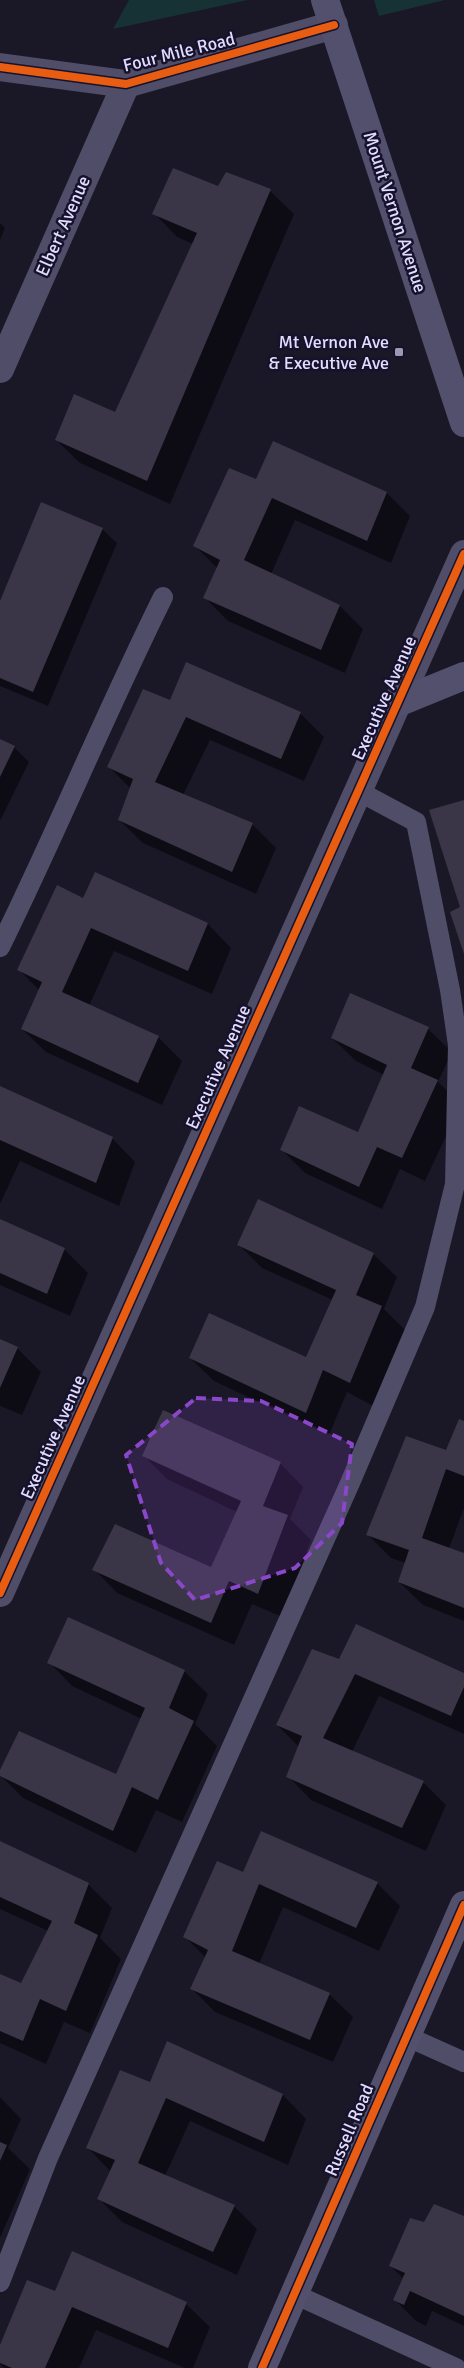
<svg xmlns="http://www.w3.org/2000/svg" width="464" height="2368" font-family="Signika,sans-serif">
	<rect width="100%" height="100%" fill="#1a1826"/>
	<g fill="#163234">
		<path d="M129,0H248L113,29Z"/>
		<path d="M374,0H445L379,16Z"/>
	</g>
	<g fill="#0007">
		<path d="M218,187L270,191L294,214L170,504L80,463L56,440L116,413L193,244L177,237L154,213Z"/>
		<path d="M0,223L5,228L0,240Z"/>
		<path d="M256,481L387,493L410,516L391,563L295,520L271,574L340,606L363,629L345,673L228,621L204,597L218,569L195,546Z"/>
		<path d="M102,529L117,543L48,706L0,686V604Z"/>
		<path d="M171,702L300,713L324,737L304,781L210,740L183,795L252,824L276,848L256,894L143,843L119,820L131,789L109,767Z"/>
		<path d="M0,741L14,747L29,762L0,821Z"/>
		<path d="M95,873L208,924L231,948L212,994L114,951L89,1006L158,1037L182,1061L162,1105L46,1052L22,1029L39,990L19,970L83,899Z"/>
		<path d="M351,994L428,1029L452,1052L438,1082L461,1104L425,1181L400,1169L382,1209L305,1173L282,1150L359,1134L384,1075L356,1061L332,1038Z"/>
		<path d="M0,1087L112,1138L135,1162L119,1206L20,1161L0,1204Z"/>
		<path d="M0,1220L64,1249L88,1273L70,1316L0,1285Z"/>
		<path d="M239,1245L373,1254L397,1277L384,1309L405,1330L373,1406L347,1392L329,1435L214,1381L190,1358L307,1359L333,1300L262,1268Z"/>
		<path d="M0,1340L17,1348L41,1372L22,1415L0,1406Z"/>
		<path d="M464,1423V1508L449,1549L464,1555V1621L423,1605L399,1582L406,1563L391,1558L368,1535L446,1452Z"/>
		<path d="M144,1456L280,1463L303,1487L290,1519L311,1540L282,1617L252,1604L234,1645L117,1593L94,1569H211L237,1512L167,1479Z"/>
		<path d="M339,1660L464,1675V1734L379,1696L352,1752L423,1782L446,1805L426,1851L311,1800L288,1776L299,1747L277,1725Z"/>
		<path d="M49,1662L184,1671L208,1694L195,1724L217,1746L182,1822L156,1810L136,1853L23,1798L0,1775V1773L117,1776L142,1719L72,1686Z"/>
		<path d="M0,1842L88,1884L112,1908L100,1938L121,1959L90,2033L64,2022L46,2064L0,2043V1975L21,1984L48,1931L0,1909Z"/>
		<path d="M244,1874L377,1883L400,1906L379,1951L283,1907L259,1964L329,1994L353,2017L333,2062L215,2012L192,1989L206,1958L185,1937Z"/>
		<path d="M168,2043L283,2095L306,2119L288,2165L190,2121L165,2176L234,2206L257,2229L237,2275L122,2222L99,2199L111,2172L88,2148L151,2084Z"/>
		<path d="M0,2097L21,2119L8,2148L30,2169L0,2238Z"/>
		<path d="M464,2217V2326L432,2311L426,2326L416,2321L395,2300L404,2279L390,2266L425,2224Z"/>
		<path d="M73,2253L186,2304L210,2327L193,2368H185L96,2330L79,2368H4L0,2364V2349L56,2293Z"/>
	</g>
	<g fill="#3a3647">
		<path d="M173,168L218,186L226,172L271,189L147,481L55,440L74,394L115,412L197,233L152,214Z"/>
		<path d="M273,441L387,492L367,541L272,498L244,560L340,605L321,650L203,598L220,560L193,546L229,468L256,479Z"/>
		<path d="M41,502L103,528L33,692L0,678V601Z"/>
		<path d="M186,662L301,712L281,759L186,717L155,782L253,823L232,872L118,820L133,779L107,767L143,689L170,700Z"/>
		<path d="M0,739L15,746L0,777Z"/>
		<path d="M464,800V954L450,912L460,907L429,810Z"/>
		<path d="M95,872L208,923L188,971L91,928L62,992L159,1036L138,1083L21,1029L42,982L17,970L57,885L83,898Z"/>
		<path d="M350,993L429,1027L411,1068L438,1080L402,1158L377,1147L359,1187L280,1150L299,1106L358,1132L387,1065L331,1038Z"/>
		<path d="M0,1086L113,1137L96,1183L0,1140Z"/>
		<path d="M258,1199L374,1253L356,1295L382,1306L350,1383L323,1370L306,1413L189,1358L209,1313L306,1357L336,1290L237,1245Z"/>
		<path d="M0,1219L65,1248L47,1294L0,1273Z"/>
		<path d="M0,1339L18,1347L0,1388Z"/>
		<path d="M163,1410L281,1462L263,1506L288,1515L258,1594L229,1581L211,1623L92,1570L115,1524L211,1567L241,1501L142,1456Z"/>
		<path d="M459,1419L464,1421V1476L446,1469L422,1538L464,1553V1608L398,1582L409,1550L366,1535L406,1436L446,1450Z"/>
		<path d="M68,1617L185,1670L169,1708L194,1721L158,1800L132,1787L113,1831L0,1776V1770L19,1731L116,1774L145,1708L47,1663Z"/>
		<path d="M356,1624L464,1673V1687L451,1716L355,1674L323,1738L424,1781L402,1828L286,1777L302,1736L276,1725L312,1649L339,1659Z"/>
		<path d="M261,1831L378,1882L356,1928L259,1884L232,1951L330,1993L310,2040L190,1989L208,1950L183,1937L217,1861L243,1872Z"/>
		<path d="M0,1841L89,1883L74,1923L98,1935L66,2011L40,1999L23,2041L0,2031V1974L21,1983L52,1921L0,1897Z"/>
		<path d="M167,2041L283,2094L264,2142L166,2098L138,2163L235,2205L213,2252L97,2199L115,2160L86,2148L120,2070L150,2082Z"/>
		<path d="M0,2142L7,2145L0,2161Z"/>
		<path d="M434,2204L464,2216V2316L410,2291L404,2305L393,2300L405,2273L389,2266L410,2218L424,2222Z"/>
		<path d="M72,2251L187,2302L168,2348L72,2307L45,2368H12L0,2363V2345L27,2280L55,2291Z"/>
	</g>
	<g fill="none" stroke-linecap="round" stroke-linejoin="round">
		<g stroke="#4f4d67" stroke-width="20">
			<path d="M0,947C57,831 106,712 163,597"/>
			<path d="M406,2036L464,2062"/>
			<path d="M0,2282L48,2158L350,1483L425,1307L455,1184L458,1045L450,990L416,822L358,791"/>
			<path d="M294,2294L456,2368"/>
		</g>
		<g stroke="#4f4d67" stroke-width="28">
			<path d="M0,67L126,84L334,25"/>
			<path d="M0,369L126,84"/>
			<path d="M0,1593L464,554"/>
		</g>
		<g stroke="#52506c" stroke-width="28">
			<path d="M325,0L464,423"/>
			<path d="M400,702L464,676"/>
			<path d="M262,2368L464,1905"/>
		</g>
		<g stroke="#17122c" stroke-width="11">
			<g id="cycleway">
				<path d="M0,67L126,84L334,25"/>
				<path d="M0,1593L464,554"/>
				<path d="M262,2368L464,1905"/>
			</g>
		</g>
		<use href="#cycleway" stroke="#e95d12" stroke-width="8"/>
	</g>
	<path fill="#8a47c9" fill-opacity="0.2" stroke="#8a47c9" stroke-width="4" stroke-dasharray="10 6" stroke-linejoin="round" d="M196,1398L261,1401L352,1444L342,1523L295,1568L195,1600L161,1563L126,1455Z"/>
	<rect fill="#9c98b3" stroke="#17122c" stroke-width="2" x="394" y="347" width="10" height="10" rx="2.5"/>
	<g text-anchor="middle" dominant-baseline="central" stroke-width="5" stroke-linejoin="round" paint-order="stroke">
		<g font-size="18" fill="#e2ddff" stroke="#17122c">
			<text transform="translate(179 52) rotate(-14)">Four Mile Road</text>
			<text transform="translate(395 212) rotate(72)">Mount Vernon Avenue</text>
			<text transform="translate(63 226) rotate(-66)">Elbert Avenue</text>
			<text transform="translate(384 698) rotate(-66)">Executive Avenue</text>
			<text transform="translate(218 1067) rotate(-66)">Executive Avenue</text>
			<text transform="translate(53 1437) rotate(-66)">Executive Avenue</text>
			<text transform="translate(349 2130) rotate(-67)">Russell Road</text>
		</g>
		<g font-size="18" fill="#e2ddff" stroke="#17122c" text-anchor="end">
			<text x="389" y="342">Mt Vernon Ave<tspan x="389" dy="21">&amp; Executive Ave</tspan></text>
		</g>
	</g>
</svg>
